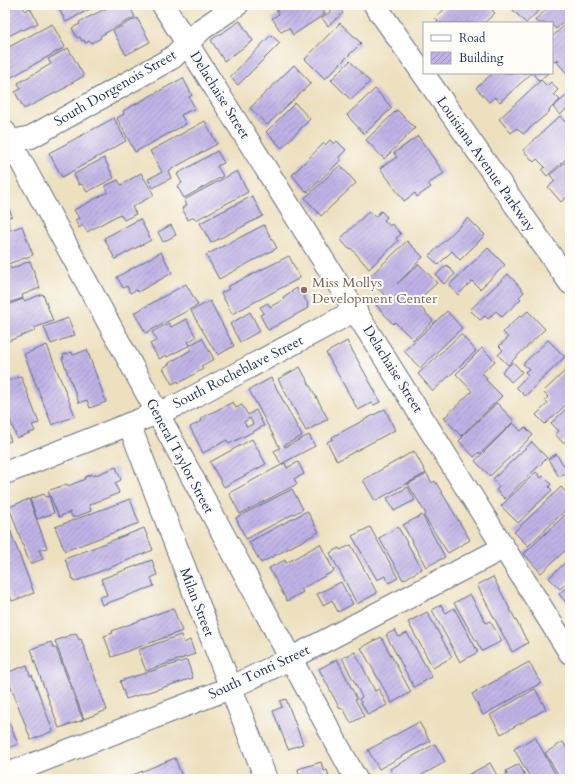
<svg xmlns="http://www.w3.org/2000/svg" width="575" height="784" font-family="Cardo,serif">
	<defs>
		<pattern id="building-hatch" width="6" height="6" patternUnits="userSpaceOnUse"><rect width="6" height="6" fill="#c0b2e6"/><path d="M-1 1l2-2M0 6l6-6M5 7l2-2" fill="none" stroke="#9b91be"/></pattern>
	</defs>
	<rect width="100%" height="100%" fill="#fdfcf7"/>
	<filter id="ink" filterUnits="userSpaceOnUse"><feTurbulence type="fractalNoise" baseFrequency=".025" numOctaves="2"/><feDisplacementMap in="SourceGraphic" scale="8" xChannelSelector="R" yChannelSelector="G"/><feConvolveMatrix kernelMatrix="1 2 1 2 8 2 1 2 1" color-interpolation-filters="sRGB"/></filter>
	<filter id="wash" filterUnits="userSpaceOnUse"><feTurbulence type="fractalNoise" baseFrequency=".012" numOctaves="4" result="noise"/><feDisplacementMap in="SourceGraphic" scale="16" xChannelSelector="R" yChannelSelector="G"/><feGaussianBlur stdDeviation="0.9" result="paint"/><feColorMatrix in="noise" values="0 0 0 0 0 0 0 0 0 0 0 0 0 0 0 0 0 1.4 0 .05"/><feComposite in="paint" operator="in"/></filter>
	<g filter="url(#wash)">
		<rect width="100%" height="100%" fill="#ede0bf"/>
		<g id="blocks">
			<g fill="url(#building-hatch)" fill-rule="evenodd">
				<path d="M12,5H22L25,11L30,8L38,23L23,30L22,29L5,38V9Z"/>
				<path d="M57,5H97L66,22Z"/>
				<path d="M113,5H129L135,17L100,36L101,38L91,43L90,41L85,43L84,40L82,41L80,37L77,38L72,28L80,24L79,22Z"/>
				<path d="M276,5H328L329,6L322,10L325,14L293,35L289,28L281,32L272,18L279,14L274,6Z"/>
				<path d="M449,5H475L477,7L479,5H487L495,13L484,23H436L438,21L435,18Z"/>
				<path d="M508,5H545L526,23Z"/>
				<path d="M551,5H570V16L556,29L552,25V23H538L535,20Z"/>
				<path d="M337,6L343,13L328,26L322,18Z"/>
				<path d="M137,18L150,42L126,55L113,31Z"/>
				<path d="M570,20V50L566,54L570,51V77L557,62L559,61L558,59L555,62L552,59V37Z"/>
				<path d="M240,21L253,41L224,61L211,40Z"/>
				<path d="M340,23L361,43L325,79L305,59Z"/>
				<path d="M52,24L65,47L8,79L5,74V49Z"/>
				<path d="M271,35L280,43L238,85L230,77Z"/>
				<path d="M68,48L84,76L66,86L67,87L24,109L15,92L21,89L18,83L51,64L48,59Z"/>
				<path d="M350,61L370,82L351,100L331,80Z"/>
				<path d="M294,65L311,83L267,125L250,108Z"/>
				<path d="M493,73H532L500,102L495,97L489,102L476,88Z"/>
				<path d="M534,73H548L539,81L533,74Z"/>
				<path d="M183,78L192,95L189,97L195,108L181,115L186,124L135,152L117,118L124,114L123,111Z"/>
				<path d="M541,80L547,86L551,82L558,90L554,94L560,100L550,109L549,112L523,134L517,128L511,133L499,119Z"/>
				<path d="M375,89L392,108L364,134L347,115Z"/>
				<path d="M567,95L570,99V106L560,115L553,107Z"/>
				<path d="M295,103L310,119L282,148L266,132Z"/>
				<path d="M397,110L415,128L384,159L366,140Z"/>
				<path d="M560,116L565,122L570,118V155L547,176L542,170L545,167L537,159L534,162L523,150Z"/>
				<path d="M114,118L126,141L62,177L49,153Z"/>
				<path d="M205,121L217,144L168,171L171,178L153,188L148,179L162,172L150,151Z"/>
				<path d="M418,136L444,173L428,184L431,187L417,197L415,193L404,201L380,168L397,157L394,153Z"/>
				<path d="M330,140L334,144L337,141L346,150L339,157L341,160L308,192L307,190L306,192L292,175L324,143L325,145Z"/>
				<path d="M217,151L224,163L217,166L223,176L184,198L177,186L182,183L177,174Z"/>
				<path d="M104,158L114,178L87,192L82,184L79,185L74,174Z"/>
				<path d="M570,158V194L561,202L548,187L555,181L550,175Z"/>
				<path d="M340,165L356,183L321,216L305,198Z"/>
				<path d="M237,171L248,192L196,220L194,217L188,220L182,208L187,205L184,200Z"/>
				<path d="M141,173L154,195L132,207L136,214L124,220L120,214L87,232L83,225L79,228L75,220L79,218L74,210L108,192L105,186L118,180L121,185Z"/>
				<path d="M252,196L263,216L211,243L200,223Z"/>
				<path d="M7,204L12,216L7,218L10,227L5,229V205Z"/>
				<path d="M369,211L375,217L381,211L387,217L384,220L390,226L392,224L401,234L396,238L398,241L369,269L351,248L349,249L340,239Z"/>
				<path d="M468,218L485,235L460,260L452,251L438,265L429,256Z"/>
				<path d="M140,219L151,240L115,259L104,238Z"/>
				<path d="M171,225L176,235L163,242L158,232Z"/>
				<path d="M264,225L277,248L219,279L206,255Z"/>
				<path d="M22,226L33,255L5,265V232Z"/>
				<path d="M407,241L423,257L397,284L419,264L437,283L416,302L433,321L413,340L395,322L393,324L376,305L386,296L367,279Z"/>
				<path d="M488,248L505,265L480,289L472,281L458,295L449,285Z"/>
				<path d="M161,252L172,273L138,292L136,290L130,293L127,286L123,288L117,277Z"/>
				<path d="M289,256L300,278L232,314L221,293L229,289L227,287Z"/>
				<path d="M30,261L40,288L22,295L23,298L5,304V268L10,266L11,269Z"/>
				<path d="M447,265L455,274L444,284L436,275Z"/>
				<path d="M508,274L524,292L519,297L521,299L502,317L496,311L488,319L485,316L480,320L470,310Z"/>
				<path d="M186,284L198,305L146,333L134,313Z"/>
				<path d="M297,288L299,293L301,292L308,304L307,305L308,308L268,330L260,315L264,313L260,307L268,303L270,307L284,299L283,297Z"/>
				<path d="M43,294L53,321L34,328L35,331L5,342V306L23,299L24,301Z"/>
				<path d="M210,301L234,346L218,355L215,350H214L191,311Z"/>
				<path d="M447,311L462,328L420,368L404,351Z"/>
				<path d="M528,311L545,329L508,365L498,355L503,350L499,346L508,338L503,332L521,315L522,316Z"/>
				<path d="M250,312L260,331L240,342L230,324Z"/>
				<path d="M68,318L75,335L51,344L44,327Z"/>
				<path d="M186,319L196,337L188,342L190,345L167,357L166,355L159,359L150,344L157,340L152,332L169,323L171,327Z"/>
				<path d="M461,334L476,351L433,391L418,374Z"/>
				<path d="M202,338L214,359L201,366L203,369L179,383L178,381L172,384L163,368L169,364V363L191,350L189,346Z"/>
				<path d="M548,340L565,357L525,396L516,387L528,375L525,372L529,369L523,364Z"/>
				<path d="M347,341L376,393H375L380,402L374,405L372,403L358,410L326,353Z"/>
				<path d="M47,345L75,416L52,425L24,354Z"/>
				<path d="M482,348L495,361L482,373L487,378L486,380L502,396L461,436L444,418L472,391L456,374Z"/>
				<path d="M87,350L106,402L90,408L87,400L79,403L62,358H64L63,355L72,352L73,355Z"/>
				<path d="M513,362L522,372L511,382L502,372Z"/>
				<path d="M300,367L328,419L306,431L278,379Z"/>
				<path d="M568,368L570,369V401L545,424L536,415L548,403L545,400L548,397L543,392Z"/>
				<path d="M21,376L39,423L32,425L35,431L17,438L5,407V382Z"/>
				<path d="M271,378L302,436L284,445L285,447L309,435L315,446L281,464L274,451L280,448L249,390Z"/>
				<path d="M233,402L236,408L242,405L248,415L256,410L264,426L229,444L227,440L203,453L190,427L202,421L201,418ZM250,418L253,424L247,427L244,422Z"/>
				<path d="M497,403L514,421L480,454L479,452L474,457L459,441L463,437L462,436Z"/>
				<path d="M570,405V436L563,443L555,434L559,431L551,423Z"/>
				<path d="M385,409L395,430L337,461L327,442L333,439L332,437Z"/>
				<path d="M513,423L521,431L525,427L533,435L490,476L475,461Z"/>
				<path d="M5,425L11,441L5,443Z"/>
				<path d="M252,439L266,464L224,487L210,462Z"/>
				<path d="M532,442L547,458L505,499L496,490L499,487L493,479Z"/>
				<path d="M414,451L426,473L375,501L363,480Z"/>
				<path d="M556,454L568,471L559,477L548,459Z"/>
				<path d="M298,462L304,474L294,479L297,484L240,514L229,493L285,463L287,468Z"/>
				<path d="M116,467L121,480L115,483L119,493L89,505L91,511L73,518L70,512L59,517L48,491L67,484L68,486L85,479V477L92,474L93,476Z"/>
				<path d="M536,472L541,478L543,476L551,484L549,487L552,490L518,523L501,506Z"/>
				<path d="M427,474L432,483L435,481L470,540L448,553L424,516L426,514L408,484Z"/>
				<path d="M408,487L415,500L394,511L387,498Z"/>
				<path d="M561,487L570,497V506L528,546L514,532Z"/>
				<path d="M292,489L303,509L246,539L236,518Z"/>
				<path d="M44,494L45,497L49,496L54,513L37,519L30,499Z"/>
				<path d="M29,499L47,548L39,550L43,559L30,564L9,507Z"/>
				<path d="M130,499L139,523L65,551L55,527Z"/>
				<path d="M307,511L319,532L261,563L249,542Z"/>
				<path d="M568,512L570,515V546L541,573L524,554Z"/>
				<path d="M422,515L445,557L426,567L403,525Z"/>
				<path d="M5,517L34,593L12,601L5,584Z"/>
				<path d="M370,527L398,578L389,583L385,576L377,580L352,536Z"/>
				<path d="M398,527L422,569L403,580L379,538Z"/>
				<path d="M144,528L153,550L74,582L65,559Z"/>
				<path d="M320,544L334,571L301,589L303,592L287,601L269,568L285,560L286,563Z"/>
				<path d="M351,545L377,593L357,604L330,553L339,548L340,550Z"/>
				<path d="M570,558V579L560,589L549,578Z"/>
				<path d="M152,560L157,575L151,578L154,586L102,605L99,597L107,595L101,579Z"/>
				<path d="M493,577L528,643L512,652L477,585Z"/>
				<path d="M341,582L353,604L338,612L332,600L323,605L317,594Z"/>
				<path d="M570,584V607L559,594Z"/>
				<path d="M470,594L486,623L490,621L502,641L482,651L454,603Z"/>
				<path d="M441,605L446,613L454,608L478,652L460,662L432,610Z"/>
				<path d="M173,608L182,631L112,657L104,636L113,633L112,631Z"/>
				<path d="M427,612L452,657L433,668L408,622Z"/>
				<path d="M395,630L399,637L407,633L432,677L414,687L386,635Z"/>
				<path d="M76,633L79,640L81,639L107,710L84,719L55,641Z"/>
				<path d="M181,635L184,643L190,640L195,654L146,671L138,650Z"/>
				<path d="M381,637L411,692L392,703L361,648Z"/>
				<path d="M51,642L54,649L56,648L83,720L59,728L33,657H34L31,649Z"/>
				<path d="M355,652L375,691L379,689L387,705L368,715L359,699L362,697L342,658Z"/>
				<path d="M337,659L357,699H355L364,716L351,723L343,708L340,709L319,669Z"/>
				<path d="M187,660L193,678L126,699L120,681Z"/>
				<path d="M529,662L541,683L483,715L472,694Z"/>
				<path d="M27,665L30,676L32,675L53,731L31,740L6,673Z"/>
				<path d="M535,689L546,709L501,734L490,715Z"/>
				<path d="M286,699L303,744L288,749L273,711L282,707L280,701Z"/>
				<path d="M5,713L18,744L5,749Z"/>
				<path d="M419,722L430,741L379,769L368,750Z"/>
				<path d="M535,737L558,779H531L514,749Z"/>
				<path d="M563,742L570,753V779H561L545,753Z"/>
				<path d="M435,744L445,762L415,779H395L390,769Z"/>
				<path d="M175,758L183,779H123Z"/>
				<path d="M321,762L324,771L327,770L330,779H298L297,777L299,776L298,769Z"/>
				<path d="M490,763L499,779L507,774L506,771L519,764L527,779H471L468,775Z"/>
			</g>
		</g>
	</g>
	<g filter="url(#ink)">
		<use href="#blocks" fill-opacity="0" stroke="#646d80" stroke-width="1"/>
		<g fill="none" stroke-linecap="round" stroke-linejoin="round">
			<g stroke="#646d80" stroke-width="24">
				<g id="street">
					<path d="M163,5L570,653"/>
					<path d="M375,5L570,283"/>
					<path d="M5,132L356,779"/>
					<path d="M5,143L31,137L172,58L202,29L237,5"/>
					<path d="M129,424L266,779"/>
					<path d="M5,473L180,404L356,310"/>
					<path d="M5,775L230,688L290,659L503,548"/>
				</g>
			</g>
			<use href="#street" stroke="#fff" stroke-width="22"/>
		</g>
	</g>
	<circle fill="#8d6e63" stroke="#fdfcf7" stroke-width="1.5" cx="304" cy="290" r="4"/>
	<g text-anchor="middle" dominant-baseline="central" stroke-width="4" stroke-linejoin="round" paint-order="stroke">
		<g font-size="14" fill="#1b2f5e" stroke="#fdfcf7">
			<text transform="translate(115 88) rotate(-30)">South Dorgenois Street</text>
			<text transform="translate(220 95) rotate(58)">Delachaise Street</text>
			<text transform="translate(486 164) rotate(55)">Louisiana Avenue Parkway</text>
			<text transform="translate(393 369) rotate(58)">Delachaise Street</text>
			<text transform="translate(238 372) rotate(-27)">South Rocheblave Street</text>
			<text transform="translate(180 456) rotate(62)">General Taylor Street</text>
			<text transform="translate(197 602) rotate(69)">Milan Street</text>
			<text transform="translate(259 672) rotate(-25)">South Tonti Street</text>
		</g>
		<g font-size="14" fill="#785e54" stroke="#fdfcf7" text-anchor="start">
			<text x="312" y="282">Miss Mollys<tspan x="312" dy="16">Development Center</tspan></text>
		</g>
	</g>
	<rect width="575" height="784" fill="none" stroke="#fdfcf7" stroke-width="20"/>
	<rect x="423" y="22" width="130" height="52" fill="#fdfcf7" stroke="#a3aaba"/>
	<rect x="431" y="35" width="20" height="6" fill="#ffffff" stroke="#a3aaba"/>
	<text x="459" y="42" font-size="12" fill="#1b2f5e">Road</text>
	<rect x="431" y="52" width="20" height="12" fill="url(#building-hatch)" stroke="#a3aaba"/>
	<text x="459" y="62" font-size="12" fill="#1b2f5e">Building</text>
</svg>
